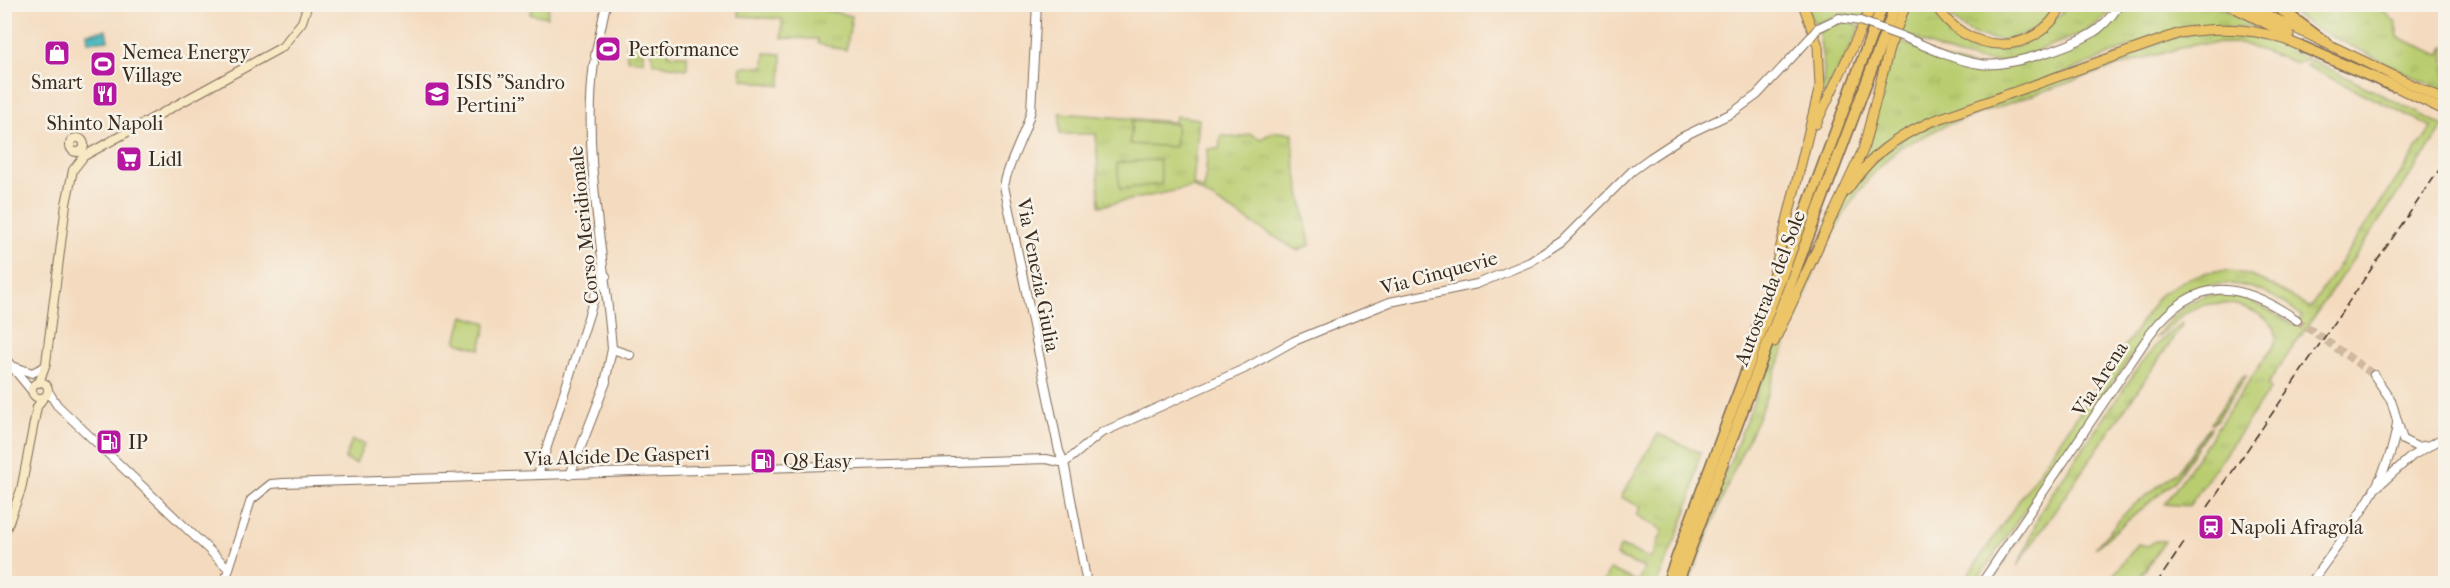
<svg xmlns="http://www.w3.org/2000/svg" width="2450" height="588" font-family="'IM FELL French Canon',serif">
	<defs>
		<pattern id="grass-tufts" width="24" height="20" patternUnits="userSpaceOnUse" patternTransform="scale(1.5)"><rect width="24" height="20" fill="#b9cd70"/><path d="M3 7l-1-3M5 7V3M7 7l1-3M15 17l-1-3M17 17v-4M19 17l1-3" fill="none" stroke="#a0b061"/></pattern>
		<pattern id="water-rules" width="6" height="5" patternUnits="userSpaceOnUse" patternTransform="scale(1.5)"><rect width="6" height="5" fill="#4dbcc2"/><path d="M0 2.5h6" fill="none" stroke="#41999d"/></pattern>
	</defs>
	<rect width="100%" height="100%" fill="#f7f3e8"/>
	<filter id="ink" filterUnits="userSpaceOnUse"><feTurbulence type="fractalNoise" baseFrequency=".0167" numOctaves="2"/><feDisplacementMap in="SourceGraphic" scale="12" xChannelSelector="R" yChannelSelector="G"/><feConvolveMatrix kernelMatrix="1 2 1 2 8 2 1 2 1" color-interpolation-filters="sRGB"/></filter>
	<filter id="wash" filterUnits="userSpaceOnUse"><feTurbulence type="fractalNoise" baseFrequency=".008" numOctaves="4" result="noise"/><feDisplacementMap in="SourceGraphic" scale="24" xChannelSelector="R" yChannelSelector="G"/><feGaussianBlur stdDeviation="1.35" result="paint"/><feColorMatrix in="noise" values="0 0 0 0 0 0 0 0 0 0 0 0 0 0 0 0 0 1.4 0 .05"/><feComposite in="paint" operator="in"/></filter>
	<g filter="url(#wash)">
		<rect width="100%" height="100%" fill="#f4dbbf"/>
		<g fill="url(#grass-tufts)" stroke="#7a7c47" stroke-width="1.5">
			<path d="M739,4L819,5L820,9L852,16L846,50L818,44V39L782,38V19L739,16Z"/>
			<path d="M1805,5H1869L1863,20L1844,14L1814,24Z"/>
			<path d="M1910,5H1932C1949,33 1982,57 2018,46C2024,44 2032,37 2037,33C2050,24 2059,17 2068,5H2117C2096,29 2082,34 2052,45C2037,51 2020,59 2004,61C1969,66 1931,45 1899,32Z"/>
			<path d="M1942,5H2058C2028,49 1972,53 1942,5Z"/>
			<path d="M2124,5H2214L2261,27L2185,29L2149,39L1879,148L1859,167L1896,40C1921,49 1949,63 1976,67C2002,71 2068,50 2091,37C2105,29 2116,18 2124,5Z"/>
			<path d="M2279,5H2378L2396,23L2398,37L2402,39L2440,55L2445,45V92L2313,27Z"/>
			<path d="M1846,21L1861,26L1824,96L1822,95L1824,69L1819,33L1825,28Z"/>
			<path d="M2201,32C2247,35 2269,35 2309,59L2297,63L2240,43L2194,44L2102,71L1946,125L1899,148L1869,178L1849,205L1816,267L1758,418L1735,467L1689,583L1683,584L1786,317L1847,190L1870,163L1910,134L2174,37Z"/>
			<path d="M627,41H643V61L627,59Z"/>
			<path d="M651,41H668L669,55H687V69L653,63Z"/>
			<path d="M765,53L782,54L781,86L742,79L741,67H764Z"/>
			<path d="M2312,60L2444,126L2267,385L2271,388L2189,506L2165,504L2274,345C2279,332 2274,324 2263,317C2240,301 2207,297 2183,315C2174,322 2165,333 2155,338C2202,274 2237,289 2295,326L2302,316C2251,275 2200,270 2155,321L1975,583L1962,584L2159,296C2221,251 2252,273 2310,308L2432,127L2306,66Z"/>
			<path d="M1060,113L1175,122L1176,116L1199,119L1193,185L1204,190L1208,149H1219L1221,135L1238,138L1250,134L1261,139L1273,132L1293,133L1294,159L1310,245L1298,251L1193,187L1100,206L1096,134H1060Z"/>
			<path d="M2182,323L2183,324L2017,566C2030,546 2033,522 2047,501L2140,365L2157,344Z"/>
			<path d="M2246,376L2215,422L2211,423L2242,377Z"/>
			<path d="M2211,427L2174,482L2095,548L2129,509L2179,470L2208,428Z"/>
			<path d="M1658,434L1701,453C1696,467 1695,471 1694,485C1690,510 1667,558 1657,583H1603L1610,569L1638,582L1644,568L1616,556L1621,546L1651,559L1663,530L1637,515L1641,507L1621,497Z"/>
			<path d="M2024,530L1991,583H1987L1993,576Z"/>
			<path d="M2155,541H2165L2136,583H2107L2138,544L2148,546Z"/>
		</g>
		<g fill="#b9cd70" stroke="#7a7c47" stroke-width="1.5">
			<path d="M532,5H549L547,17L530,14Z"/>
			<path d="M1132,121L1177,124L1175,147L1130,144Z"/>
			<path d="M1159,159L1162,184L1120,189L1117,163Z"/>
			<path d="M463,316L487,323L480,349L456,342Z"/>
			<path d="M352,440L364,444L356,464L345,459Z"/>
		</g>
		<path fill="url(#water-rules)" stroke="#447370" stroke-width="1.5" d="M106,30L108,40L88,42L87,33Z"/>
	</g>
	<g filter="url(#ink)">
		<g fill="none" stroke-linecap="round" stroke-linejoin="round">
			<path stroke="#cfb89f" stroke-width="8" stroke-dasharray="8 4" stroke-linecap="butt" d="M2297,320L2374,375"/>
			<g stroke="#7c6856" stroke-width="10">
				<g id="tertiary">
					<path d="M1037,5L1031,110C1025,137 1009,159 1004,186L1059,451L1063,460"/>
					<path d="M1818,28L1839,18L1860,21"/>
					<path d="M1901,36C1926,46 1953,60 1980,64C2006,68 2067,48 2091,34C2103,27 2112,16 2120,4"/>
					<path d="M595,56L606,4"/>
					<path d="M594,63C582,153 605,258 612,349L605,383"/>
					<path d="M612,349L630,355"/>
					<path d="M4,357L32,391"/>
					<path d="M15,367L32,373L44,367"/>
					<path d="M2374,375L2391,400L2403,440L2417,447L2430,445"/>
					<path d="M48,391L57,405L228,568"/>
					<path d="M1067,461L1101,433L1244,369L1294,341L1390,302L1477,284L1530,262L1562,241L1632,171L1650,158L1682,137L1732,113L1757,95L1810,38"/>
					<path d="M1065,467L1087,584"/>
					<path d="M538,475L599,283L606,276"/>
					<path d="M570,475L606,382"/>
					<path d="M2377,487L2412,456L2446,436"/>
					<path d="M224,584L251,500L271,484L283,483L1046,459L1060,462"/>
					<path d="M1981,584L2150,334C2195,274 2240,281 2297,320"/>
					<path d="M2310,584C2344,535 2390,484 2397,423"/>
				</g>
			</g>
			<g stroke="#7c6856" stroke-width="10">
				<g id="secondary">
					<circle cx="77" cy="145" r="7"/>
					<circle cx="40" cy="390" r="8"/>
					<path d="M39,383L46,363L66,204L73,170L84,156L282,47L302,22L308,4"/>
					<path d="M4,535L21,490L37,407L43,398"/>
				</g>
			</g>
			<g stroke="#7c6856" stroke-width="11">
				<g id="trunk">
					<path d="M1935,4C1965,55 2035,60 2063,4"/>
					<path d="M2227,4L2289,35"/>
					<path d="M2245,4L2446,101"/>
					<path d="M2388,83L2446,111"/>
					<path d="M1816,124L1873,4"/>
					<path d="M1847,190C1872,155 1891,140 1930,122L2180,33C2224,26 2262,28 2303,47"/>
					<path d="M1752,341L1776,266L1820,86L1818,46L1803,4"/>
					<path d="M1774,342L1863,150L1889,49L1906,4"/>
				</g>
			</g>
			<g stroke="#7c6856" stroke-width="13">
				<g id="motorway">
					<path d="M2274,4L2325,42"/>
					<path d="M2303,47L2393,86"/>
					<path d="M1667,584L1883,4"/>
					<path d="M1677,584L1896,4"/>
				</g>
			</g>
			<use href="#tertiary" stroke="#fff" stroke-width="8"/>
			<use href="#secondary" stroke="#f8e8c3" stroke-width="8"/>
			<use href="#trunk" stroke="#edc569" stroke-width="9"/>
			<use href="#motorway" stroke="#edc569" stroke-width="10"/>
			<g stroke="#3b2a1e" stroke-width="1.5" stroke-dasharray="9 4.5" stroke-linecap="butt">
				<path d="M2208,507L2446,160"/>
				<path d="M2156,584L2184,543"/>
			</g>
			<g stroke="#7c6856" stroke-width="10" stroke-linecap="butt">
				<g id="tertiary-bridge">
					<path d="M1860,21L1901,36"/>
					<path d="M1810,38L1818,28"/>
				</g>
			</g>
			<use href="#tertiary-bridge" stroke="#fff" stroke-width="8"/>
		</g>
	</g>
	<defs>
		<g id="stadium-square" transform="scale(1.35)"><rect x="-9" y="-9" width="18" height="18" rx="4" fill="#b5179e" stroke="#f7f3e8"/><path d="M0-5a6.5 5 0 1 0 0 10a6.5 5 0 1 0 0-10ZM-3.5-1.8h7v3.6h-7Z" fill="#fff"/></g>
		<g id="shop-square" transform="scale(1.35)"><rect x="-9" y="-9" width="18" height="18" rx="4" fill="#b5179e" stroke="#f7f3e8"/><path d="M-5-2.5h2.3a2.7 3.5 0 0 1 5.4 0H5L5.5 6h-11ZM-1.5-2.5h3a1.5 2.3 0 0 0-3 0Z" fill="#fff"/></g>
		<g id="restaurant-square" transform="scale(1.35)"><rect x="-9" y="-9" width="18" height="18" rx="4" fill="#b5179e" stroke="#f7f3e8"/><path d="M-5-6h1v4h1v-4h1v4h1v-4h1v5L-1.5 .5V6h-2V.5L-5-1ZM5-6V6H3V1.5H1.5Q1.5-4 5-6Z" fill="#fff"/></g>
		<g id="school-square" transform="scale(1.35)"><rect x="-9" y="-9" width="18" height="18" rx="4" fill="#b5179e" stroke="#f7f3e8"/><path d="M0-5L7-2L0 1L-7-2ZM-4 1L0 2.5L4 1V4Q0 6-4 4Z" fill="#fff"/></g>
		<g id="supermarket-square" transform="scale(1.35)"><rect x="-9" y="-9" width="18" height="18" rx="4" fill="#b5179e" stroke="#f7f3e8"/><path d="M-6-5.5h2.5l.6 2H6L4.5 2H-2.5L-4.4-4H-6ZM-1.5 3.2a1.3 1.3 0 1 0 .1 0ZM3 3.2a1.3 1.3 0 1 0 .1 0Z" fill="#fff"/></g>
		<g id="fuel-square" transform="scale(1.35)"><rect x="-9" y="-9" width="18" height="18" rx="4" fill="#b5179e" stroke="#f7f3e8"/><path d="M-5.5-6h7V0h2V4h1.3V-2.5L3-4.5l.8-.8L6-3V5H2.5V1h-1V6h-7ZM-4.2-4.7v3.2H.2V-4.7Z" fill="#fff"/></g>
		<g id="station-square" transform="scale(1.35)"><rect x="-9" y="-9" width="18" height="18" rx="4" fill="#b5179e" stroke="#f7f3e8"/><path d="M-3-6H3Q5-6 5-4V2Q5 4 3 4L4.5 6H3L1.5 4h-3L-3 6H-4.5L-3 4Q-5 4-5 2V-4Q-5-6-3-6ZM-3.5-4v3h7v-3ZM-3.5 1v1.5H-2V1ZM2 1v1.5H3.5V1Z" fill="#fff"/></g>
	</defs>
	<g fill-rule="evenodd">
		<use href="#stadium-square" x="608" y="49"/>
		<use href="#shop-square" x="57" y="53"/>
		<use href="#stadium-square" x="103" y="64"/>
		<use href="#restaurant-square" x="105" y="94"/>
		<use href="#school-square" x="437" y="94"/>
		<use href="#supermarket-square" x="129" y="159"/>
		<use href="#fuel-square" x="109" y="442"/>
		<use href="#fuel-square" x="763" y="461"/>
		<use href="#station-square" x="2211" y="527"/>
	</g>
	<g text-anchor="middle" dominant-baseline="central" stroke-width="5" stroke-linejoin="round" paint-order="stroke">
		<g font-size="20" fill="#3b2a1e" stroke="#f7f3e8" text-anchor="start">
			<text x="628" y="49">Performance</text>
			<text x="122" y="52">Nemea Energy<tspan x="122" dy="23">Village</tspan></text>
			<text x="57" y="82" text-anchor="middle">Smart</text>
			<text x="456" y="82">ISIS "Sandro<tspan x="456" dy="23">Pertini"</tspan></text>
			<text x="105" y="123" text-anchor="middle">Shinto Napoli</text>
			<text x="148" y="159">Lidl</text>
			<text x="128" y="442">IP</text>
			<text x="783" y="461">Q8 Easy</text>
			<text x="2230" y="527">Napoli Afragola</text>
		</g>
		<g font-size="20" fill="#3b2a1e" stroke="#f7f3e8">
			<text transform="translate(584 225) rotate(-96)">Corso Meridionale</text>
			<text transform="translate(1439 273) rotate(-15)">Via Cinquevie</text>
			<text transform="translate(1038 275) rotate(79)">Via Venezia Giulia</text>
			<text transform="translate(1770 288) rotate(-69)">Autostrada del Sole</text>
			<text transform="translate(2100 379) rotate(-57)">Via Arena</text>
			<text transform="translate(617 456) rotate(-2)">Via Alcide De Gasperi</text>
		</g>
	</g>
	<rect width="2450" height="588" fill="none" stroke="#f7f3e8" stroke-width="24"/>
</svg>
